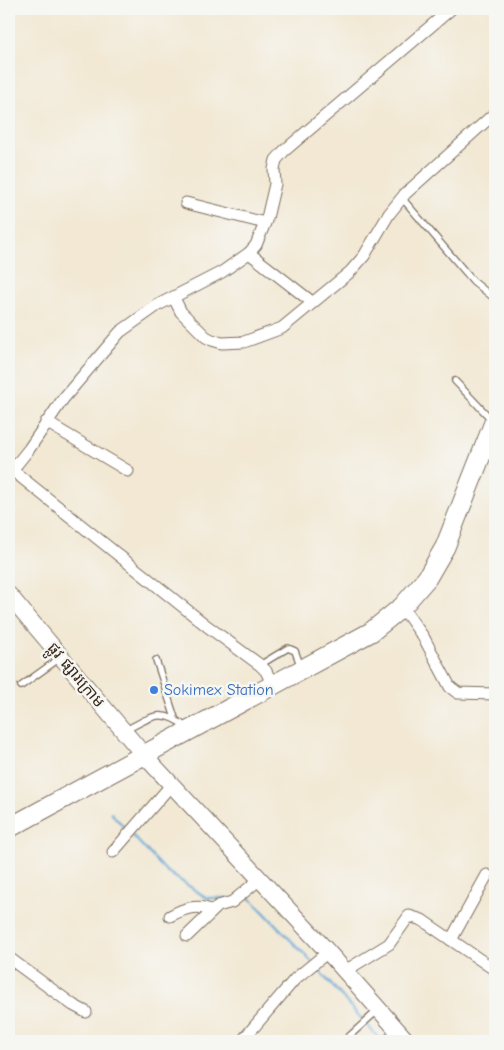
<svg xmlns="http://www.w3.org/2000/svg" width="504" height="1050" font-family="'Comic Neue','Noto Sans Khmer',sans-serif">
	<rect width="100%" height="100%" fill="#f6f6f2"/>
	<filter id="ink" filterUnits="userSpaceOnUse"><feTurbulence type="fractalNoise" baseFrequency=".02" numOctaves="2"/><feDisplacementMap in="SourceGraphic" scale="10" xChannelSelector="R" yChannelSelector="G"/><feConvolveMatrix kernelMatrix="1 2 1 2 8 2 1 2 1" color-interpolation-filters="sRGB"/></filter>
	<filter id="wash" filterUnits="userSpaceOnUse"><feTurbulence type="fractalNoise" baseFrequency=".0096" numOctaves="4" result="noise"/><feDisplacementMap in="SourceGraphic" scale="20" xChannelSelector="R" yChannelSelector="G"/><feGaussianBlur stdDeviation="1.12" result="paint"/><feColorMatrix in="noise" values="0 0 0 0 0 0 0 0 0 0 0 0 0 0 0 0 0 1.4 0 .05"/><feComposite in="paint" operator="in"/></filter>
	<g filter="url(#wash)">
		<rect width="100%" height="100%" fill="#f2e8d3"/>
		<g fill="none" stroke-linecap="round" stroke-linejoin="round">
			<g stroke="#5ca5d3" stroke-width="2.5">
				<path d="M111,813L127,830"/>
				<path d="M133,836L166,871L207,898H229"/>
				<path d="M245,897H249L312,962"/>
				<path d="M315,966L381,1041"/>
			</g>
		</g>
	</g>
	<g filter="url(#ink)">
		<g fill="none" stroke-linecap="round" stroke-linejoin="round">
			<g stroke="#7b6c5d" stroke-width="8">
				<g id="service">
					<path d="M402,198L473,281L495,299"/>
					<path d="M455,381L491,419"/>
					<path d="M156,660L175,718"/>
					<path d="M260,665L288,648L295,651L301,667"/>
					<path d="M21,686L60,658"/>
					<path d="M126,730C151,717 161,707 186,727"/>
					<path d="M344,1041L377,1011"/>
				</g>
			</g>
			<g stroke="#7b6c5d" stroke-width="13">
				<g id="minor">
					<path d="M186,203L265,223"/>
					<path d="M249,253L312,302"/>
					<path d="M174,298L181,312L206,337L212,340L222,343L244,342L282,328L350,272L364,256L389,214L405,194L495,113"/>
					<path d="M46,422L128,471"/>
					<path d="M12,470L207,626L260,665L266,671L272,684"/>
					<path d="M9,474L29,449L63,399L120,332L158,305L222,272L249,253L256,245L267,218L275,184L274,169L276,160L284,151L451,9"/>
					<path d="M402,607L424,638L450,687L458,693L495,694"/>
					<path d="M113,852L172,784"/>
					<path d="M170,916C183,909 198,903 212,911"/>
					<path d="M187,936L218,906L232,902L260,879"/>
					<path d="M451,940L487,875"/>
					<path d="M9,958L73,1005L86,1012"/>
					<path d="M345,971L389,944L409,916L422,920L495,970"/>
					<path d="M242,1041L295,979L328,952"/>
					<path d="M387,1041L398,1032"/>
				</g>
			</g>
			<g stroke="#7b6c5d" stroke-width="18">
				<path id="secondary" d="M9,595L143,754L328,952L407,1041"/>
			</g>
			<g stroke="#7b6c5d" stroke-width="21">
				<path id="trunk" d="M9,828L371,632L402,607L427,578L445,547L495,420"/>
			</g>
			<use href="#service" stroke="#fff" stroke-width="5.5"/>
			<use href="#minor" stroke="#fff" stroke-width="11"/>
			<use href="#secondary" stroke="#fff" stroke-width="16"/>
			<use href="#trunk" stroke="#fff" stroke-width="19"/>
		</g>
	</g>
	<circle fill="#3f7fe0" stroke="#f6f6f2" stroke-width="2" cx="154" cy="690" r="5"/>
	<g text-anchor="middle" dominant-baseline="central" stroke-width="5" stroke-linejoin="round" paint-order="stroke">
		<g font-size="16" fill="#3b2a1e" stroke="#f6f6f2">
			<text transform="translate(76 675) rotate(50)">ផ្លូវ ផ្សារក្រោម</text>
		</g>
		<g font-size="16" fill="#366cbe" stroke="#f6f6f2" text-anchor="start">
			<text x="164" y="690">Sokimex Station</text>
		</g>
	</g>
	<rect width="504" height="1050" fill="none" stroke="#f6f6f2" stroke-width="30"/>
</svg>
